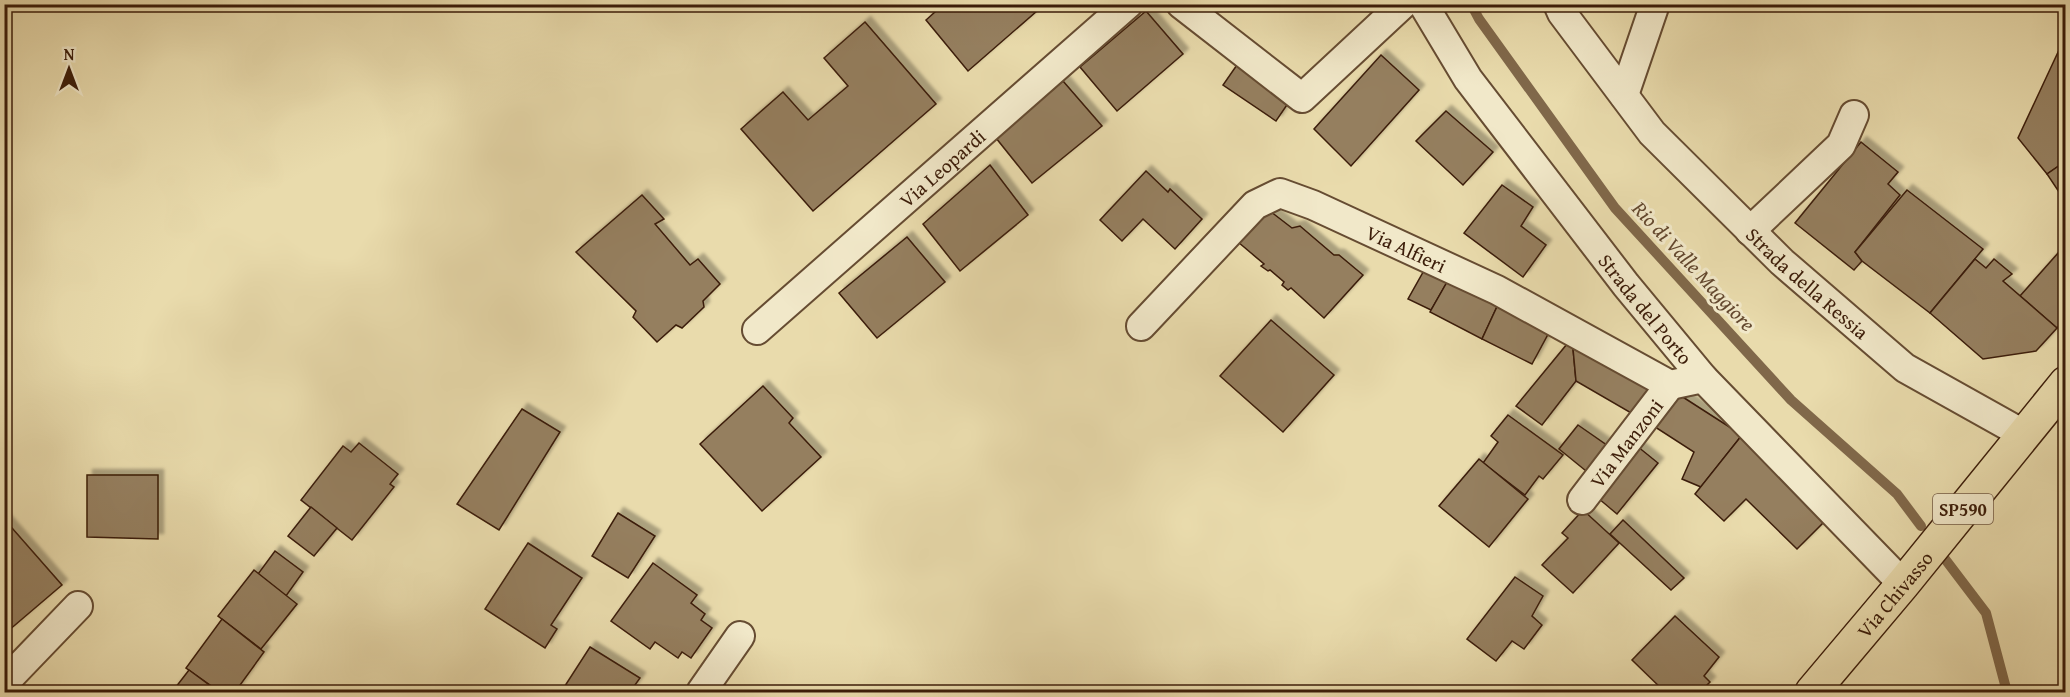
<svg xmlns="http://www.w3.org/2000/svg" width="2070" height="697" font-family="'Gentium Book Plus',serif">
	<defs>
		<filter id="shadow"><feDropShadow dx="5.5" dy="-5.5" stdDeviation="1.5" flood-color="#0004"/></filter>
	</defs>
	<rect width="100%" height="100%" fill="#e9dbac"/>
	<filter id="stains"><feTurbulence type="fractalNoise" baseFrequency=".00333" numOctaves="4"/><feColorMatrix values="0 0 0 0 .2 0 0 0 0 .09 0 0 0 0 .02 0 0 0 .5 -.17"/></filter>
	<radialGradient id="worn" r=".72"><stop offset=".6" stop-color="#630" stop-opacity="0"/><stop offset="1" stop-color="#630" stop-opacity=".3"/></radialGradient>
	<g fill="none" stroke-linecap="round" stroke-linejoin="round">
		<g stroke="#80684a" stroke-width="10">
			<path d="M1471,4L1479,19L1615,208L1791,400L1897,494L1921,526"/>
			<path d="M1945,559L1986,613L2007,692"/>
		</g>
	</g>
	<g fill="#957f5e" stroke="#3b1c09" stroke-width="1.5" filter="url(#shadow)">
		<path d="M944,4H1045L968,71L926,20Z"/>
		<path d="M1146,11L1183,54L1117,111L1080,67Z"/>
		<path d="M865,22L936,104L813,211L741,129L783,92L808,120L848,86L824,58Z"/>
		<path d="M2066,35V161L2047,174L2018,138Z"/>
		<path d="M1381,55L1419,90L1351,166L1314,129Z"/>
		<path d="M1239,62L1291,99L1276,121L1223,85Z"/>
		<path d="M1063,81L1102,126L1032,183L996,138Z"/>
		<path d="M1446,111L1493,152L1463,185L1416,141Z"/>
		<path d="M1861,142L1898,172L1888,184L1900,195L1855,252L1862,261L1854,270L1795,223Z"/>
		<path d="M2066,161V196L2063,198L2047,174Z"/>
		<path d="M990,165L1028,215L960,271L923,224Z"/>
		<path d="M1146,171L1168,192L1170,189L1202,219L1175,249L1143,219L1122,241L1100,220Z"/>
		<path d="M1502,185L1533,207L1521,226L1546,245L1523,277L1464,233Z"/>
		<path d="M1907,190L1983,249L1930,313L1862,261L1855,252Z"/>
		<path d="M642,195L664,219L655,224L690,265L698,259L720,284L703,301L704,307L682,328L676,325L657,342L633,317L636,311L576,252Z"/>
		<path d="M1266,208L1292,228L1300,226L1334,255H1339L1363,275L1324,318L1291,288L1288,290L1282,285L1284,282L1270,270L1268,271L1261,266L1264,264L1238,242Z"/>
		<path d="M907,237L945,282L877,338L839,293Z"/>
		<path d="M2066,244V318L2057,328L2020,296Z"/>
		<path d="M1975,259L1986,268L1994,259L2012,274L2003,281L2057,328L2036,351L1983,359L1930,313Z"/>
		<path d="M1426,267L1450,277L1431,310L1408,299Z"/>
		<path d="M1451,275L1501,298L1482,339L1430,312Z"/>
		<path d="M1501,298L1553,325L1532,364L1482,339Z"/>
		<path d="M1271,320L1334,375L1283,432L1220,376Z"/>
		<path d="M1572,338L1576,381L1542,425L1516,406Z"/>
		<path d="M1572,338L1655,384L1638,417L1576,381Z"/>
		<path d="M763,386L793,418L789,423L821,457L762,511L700,444Z"/>
		<path d="M1675,392L1742,435L1701,487L1682,479L1694,452L1652,425Z"/>
		<path d="M522,409L560,432L499,530L457,504Z"/>
		<path d="M1508,415L1563,455L1543,479L1539,476L1525,495L1483,463L1498,442L1491,436Z"/>
		<path d="M1578,425L1611,448L1591,475L1559,449Z"/>
		<path d="M1742,435L1828,518L1797,549L1746,499L1724,521L1695,494Z"/>
		<path d="M1632,442L1658,463L1617,514L1592,493Z"/>
		<path d="M359,443L398,474L390,484L394,487L352,540L301,500L343,446L351,452Z"/>
		<path d="M1479,459L1528,499L1489,547L1439,506Z"/>
		<path d="M87,475H158V539L87,537Z"/>
		<path d="M311,507L337,528L314,556L288,536Z"/>
		<path d="M1583,510L1619,543L1573,593L1542,565L1568,538L1562,533Z"/>
		<path d="M618,513L655,536L628,578L592,556Z"/>
		<path d="M5,520L62,585L8,631L4,626Z"/>
		<path d="M1623,520L1684,578L1671,590L1610,534Z"/>
		<path d="M528,543L582,578L551,625L557,629L545,648L485,609Z"/>
		<path d="M275,551L303,572L286,596L258,574Z"/>
		<path d="M653,563L697,595L691,603L705,614L701,620L712,628L691,658L682,652L678,658L655,642L650,649L611,621Z"/>
		<path d="M254,570L297,604L261,649L218,616Z"/>
		<path d="M1515,577L1543,596L1532,616L1542,625L1524,649L1512,641L1496,661L1467,639Z"/>
		<path d="M1675,616L1719,657L1704,676L1710,682L1700,692H1665L1632,660Z"/>
		<path d="M222,619L264,652L235,692H220L186,668Z"/>
		<path d="M590,647L640,678L630,692H561Z"/>
		<path d="M189,670L216,690L215,692H172Z"/>
	</g>
	<g fill="none" stroke-linecap="round" stroke-linejoin="round">
		<g stroke="#664c32" stroke-width="32">
			<g id="minor">
				<path d="M1181,4L1302,98L1403,4"/>
				<path id="s1" d="M1423,4L1468,79L1626,285L1703,378L1903,584"/>
				<path id="s2" d="M1558,4L1562,13L1652,133L1782,262L1905,368L2023,434"/>
				<path d="M1624,95L1655,4"/>
				<path d="M1750,231L1841,145L1854,115"/>
				<path id="s3" d="M1141,326L1255,205L1280,193L1313,205L1497,290L1670,385L1703,378"/>
				<path id="s4" d="M757,330L1128,4"/>
				<path id="s5" d="M1582,500L1670,385"/>
				<path d="M4,683L78,606"/>
				<path d="M701,692L740,636"/>
			</g>
		</g>
		<g stroke="#3b1c09" stroke-width="36">
			<g id="primary">
				<path id="s6" d="M1812,692L1903,584L2066,383"/>
			</g>
		</g>
		<use href="#minor" stroke="#f1e8c9" stroke-width="28"/>
		<use href="#primary" stroke="#e9dbac" stroke-width="33"/>
	</g>
	<g text-anchor="middle" dominant-baseline="central" stroke-width="6" stroke-linejoin="round" paint-order="stroke">
		<rect fill="#f1e8c9" stroke="#725943" stroke-width="1.5" x="1933" y="494" width="60" height="30" rx="4.5"/>
		<g font-size="18" font-weight="bold" fill="#3b1c09">
			<text x="1963" y="509">SP590</text>
		</g>
		<g font-size="20" fill="#3b1c09" stroke="#f1e8c9">
			<text stroke="none"><textPath href="#s4" startOffset="246">Via Leopardi</textPath></text>
			<text stroke="none"><textPath href="#s3" startOffset="332">Via Alfieri</textPath></text>
			<text stroke="none"><textPath href="#s2" startOffset="376">Strada della Ressia</textPath></text>
			<text stroke="none"><textPath href="#s1" startOffset="378">Strada del Porto</textPath></text>
			<text stroke="none"><textPath href="#s5" startOffset="72">Via Manzoni</textPath></text>
			<text stroke="none"><textPath href="#s6" startOffset="128">Via Chivasso</textPath></text>
		</g>
		<g font-size="21" font-style="italic" fill="#63482f" stroke="#f1e8c9">
			<text transform="translate(1694 266) rotate(47)">Rio di Valle Maggiore</text>
		</g>
	</g>
	<rect width="2070" height="697" fill="none" stroke="#e9dbac" stroke-width="24"/>
	<rect x="6" y="6" width="2058" height="685" fill="none" stroke="#3b1c09" stroke-width="3"/>
	<rect x="12" y="12" width="2046" height="673" fill="none" stroke="#3b1c09" stroke-width="1.5"/>
	<g transform="translate(69 69)" stroke="#f1e8c9" stroke-width="4.5" paint-order="stroke">
	<path d="M0-4.5L10 22L0 15L-10 22Z" fill="#3b1c09"/>
	<text y="-9" font-size="16" font-weight="bold" text-anchor="middle" fill="#3b1c09">N</text>
	</g>
	<rect width="100%" height="100%" filter="url(#stains)"/>
	<rect width="100%" height="100%" fill="url(#worn)"/>
</svg>
